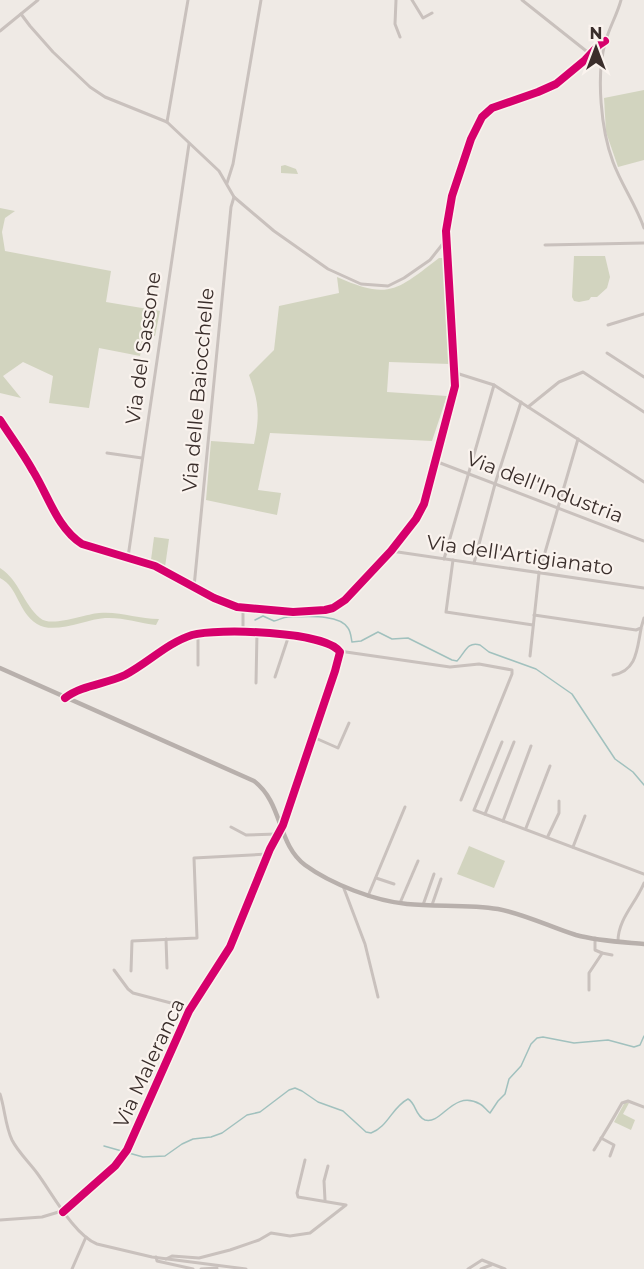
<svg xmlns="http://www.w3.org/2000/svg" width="644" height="1269" font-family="Montserrat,sans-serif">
	<rect width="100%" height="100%" fill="#efeae5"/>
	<g fill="#d2d4bf">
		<path d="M644,90V160L618,167L606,132L604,98Z"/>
		<path d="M285,165L296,169L298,174L281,173V166Z"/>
		<path d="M0,208L15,211L5,218L2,232L5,251L111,271L106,302L160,311L155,336L144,335L140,356L99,348L89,408L49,403L53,376L23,362L3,376L21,398L0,393Z"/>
		<path d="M574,256H605L610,277L607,288L597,297H591L589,300L579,302L574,301L572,297Z"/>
		<path d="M439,258H443L450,364L389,362L387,392L447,396L432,441L270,433L258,490L281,493L277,515L206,500L211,441L254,444C260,415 259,403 249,375L274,350L279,306L339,293L337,277C389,300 396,291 439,258Z"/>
		<path d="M154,537L169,539L165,567L151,560Z"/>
		<path d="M0,568C20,581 23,604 40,618C51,628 85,614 99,613C120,611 138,619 159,619L156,625C139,623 122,617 105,618C87,619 54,635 37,624C17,611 19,588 0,578Z"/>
		<path d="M469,846L505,861L494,888L457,874Z"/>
		<path d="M625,1102L629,1103L623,1114L635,1120L631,1130L614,1122Z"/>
	</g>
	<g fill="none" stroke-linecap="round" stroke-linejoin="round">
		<g stroke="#a1c1be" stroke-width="1.5">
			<path d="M255,620L263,616L274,621C279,620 283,617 288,617C303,617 339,613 348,628C351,632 351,638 352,642L361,641L378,632L392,639L408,638L452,660L457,661C465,653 467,641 480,645L489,652L536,669L572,694L615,759L633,772L644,785"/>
			<path d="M104,1146L143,1157L165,1156L182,1144L193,1139L211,1137L222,1133L247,1115L260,1112L289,1090L295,1088L302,1091L318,1102L343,1111L366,1132L371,1133C388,1127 392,1107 408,1099C416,1103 415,1116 425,1120C442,1125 453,1089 480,1104C484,1106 486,1110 490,1113L498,1101L505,1094L509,1079L521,1066L531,1044L537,1038L543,1037L574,1043L608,1040L634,1047L640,1045L644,1036"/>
		</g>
		<g stroke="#c9c1bd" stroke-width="3">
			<path d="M396,0L395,24L400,37"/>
			<path d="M412,0L423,18L432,13"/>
			<path d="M522,0L590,54"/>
			<path d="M621,0C617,15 609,28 605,43C596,76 601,130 613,162C621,184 636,205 644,228"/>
			<path d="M21,14L30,26L53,52L90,87L105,97L167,122L219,171L234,197L274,231L328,269L361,284L388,286L404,278L430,260L445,241"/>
			<path d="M0,31L38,0"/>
			<path d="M167,122L188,0"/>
			<path d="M227,183L233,164L261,0"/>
			<path d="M545,245L644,243"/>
			<path d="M608,325L644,314"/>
			<path d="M607,353L644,377"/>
			<path d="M456,373L494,385L644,482"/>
			<path d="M528,407L559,382L583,372L644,412"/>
			<path d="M0,420C11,437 23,453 33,471C48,495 57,528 82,544L155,566L214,598L237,607L293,612L325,610L333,608L345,600L391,551L416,519L424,504L455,386L446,231L452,196L471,139L482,117L492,108L538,92L556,84L585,60L599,45L605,41"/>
			<path d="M107,453L142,458"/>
			<path d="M435,461L644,541"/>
			<path d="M391,551L644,588"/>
			<path d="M128,557L189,144"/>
			<path d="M444,559L494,385"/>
			<path d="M453,560L446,612L533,625"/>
			<path d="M474,563L495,484L521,402"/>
			<path d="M194,587L231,207L234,197"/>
			<path d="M243,608V630"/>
			<path d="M534,615L636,630L641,628L644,618"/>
			<path d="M198,634V665"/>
			<path d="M339,651L450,667L479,664L512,670V674L461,800"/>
			<path d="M530,656L539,573L578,439"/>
			<path d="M613,675C637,671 637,649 641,629"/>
			<path d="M275,677L289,635"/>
			<path d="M256,683L257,632"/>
			<path d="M313,737L338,748L349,723"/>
			<path d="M502,742L474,810L644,874"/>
			<path d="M485,814L514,742"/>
			<path d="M503,821L531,746"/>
			<path d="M231,827L246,835L277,834"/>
			<path d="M526,828L550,766"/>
			<path d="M548,836L559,813V801"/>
			<path d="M273,845L283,832"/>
			<path d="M573,847L585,816"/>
			<path d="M376,878L394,884"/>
			<path d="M343,886L365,944L378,997"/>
			<path d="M368,896L405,807"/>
			<path d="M400,903L418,861"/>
			<path d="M423,905L434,874"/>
			<path d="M432,905L441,879"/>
			<path d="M166,939L167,968"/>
			<path d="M618,941C618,919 636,903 644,883"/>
			<path d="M602,953L612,955"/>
			<path d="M114,970L128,989L133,993L171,1003L189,1011"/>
			<path d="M131,971L132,941L197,938L194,858L268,854"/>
			<path d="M589,990V973L601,955L602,953L595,950V938"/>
			<path d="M0,1094C5,1109 5,1125 12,1140C18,1152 29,1162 37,1173C52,1193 74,1235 97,1244L152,1257L246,1269"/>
			<path d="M601,1138L614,1145L610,1156"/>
			<path d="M594,1150C604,1134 613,1119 622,1103L628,1101L644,1107"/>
			<path d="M325,1200L324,1181L328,1166"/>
			<path d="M63,1212L115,1166L127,1150L189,1011L230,947L270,849L283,825L335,671L340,653C329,631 216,628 193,635C167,642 148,663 125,675C106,684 83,685 65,697"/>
			<path d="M0,1220L42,1217L62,1211"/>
			<path d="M156,1257L157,1261L193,1269"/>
			<path d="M166,1259L172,1256L199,1258L230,1250L259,1240L271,1233L290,1236L310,1233L346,1205L298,1197L297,1193L305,1160"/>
			<path d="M72,1269L86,1237"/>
			<path d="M201,1269L217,1268"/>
			<path d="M468,1269L482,1260L505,1269"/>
			<path d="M481,1269L491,1265"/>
		</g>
		<path stroke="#b8b0ac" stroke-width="4.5" d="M0,668L254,781C283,803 277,844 305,865C331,884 375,901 407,904C437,907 468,904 498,909C525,914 550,927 576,935C598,941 622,942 644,944"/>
		<g stroke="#faf3ee" stroke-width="11">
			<g id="cycleway">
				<path d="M0,420C11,437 23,453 33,471C48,495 57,528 82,544L155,566L214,598L237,607L293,612L325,610L333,608L345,600L391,551L416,519L424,504L455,386L446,231L452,196L471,139L482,117L492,108L538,92L556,84L585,60L599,45L605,41"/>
				<path d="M63,1212L115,1166L127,1150L189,1011L230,947L270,849L283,825L335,671L340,652C326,631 216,628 192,635C167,643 148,663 125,675C106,684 82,685 65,698"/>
			</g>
		</g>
		<use href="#cycleway" stroke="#d6006c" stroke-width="8"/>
	</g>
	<g text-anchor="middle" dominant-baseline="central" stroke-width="4.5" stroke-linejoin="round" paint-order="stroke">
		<g font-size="20" fill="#3a2e2b" stroke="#faf3ee">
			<text transform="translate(143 348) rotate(-82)">Via del Sassone</text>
			<text transform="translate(198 390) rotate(-85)">Via delle Baiocchelle</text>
			<text transform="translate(545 487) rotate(21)">Via dell'Industria</text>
			<text transform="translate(520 555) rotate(8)">Via dell'Artigianato</text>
			<text transform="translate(149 1063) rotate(-65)">Via Maleranca</text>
		</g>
	</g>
	<g transform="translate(596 48)" stroke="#faf3ee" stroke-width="4.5" paint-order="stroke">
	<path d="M0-4.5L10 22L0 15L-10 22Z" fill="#3a2e2b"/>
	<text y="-9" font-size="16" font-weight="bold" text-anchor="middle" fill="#3a2e2b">N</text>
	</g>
</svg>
